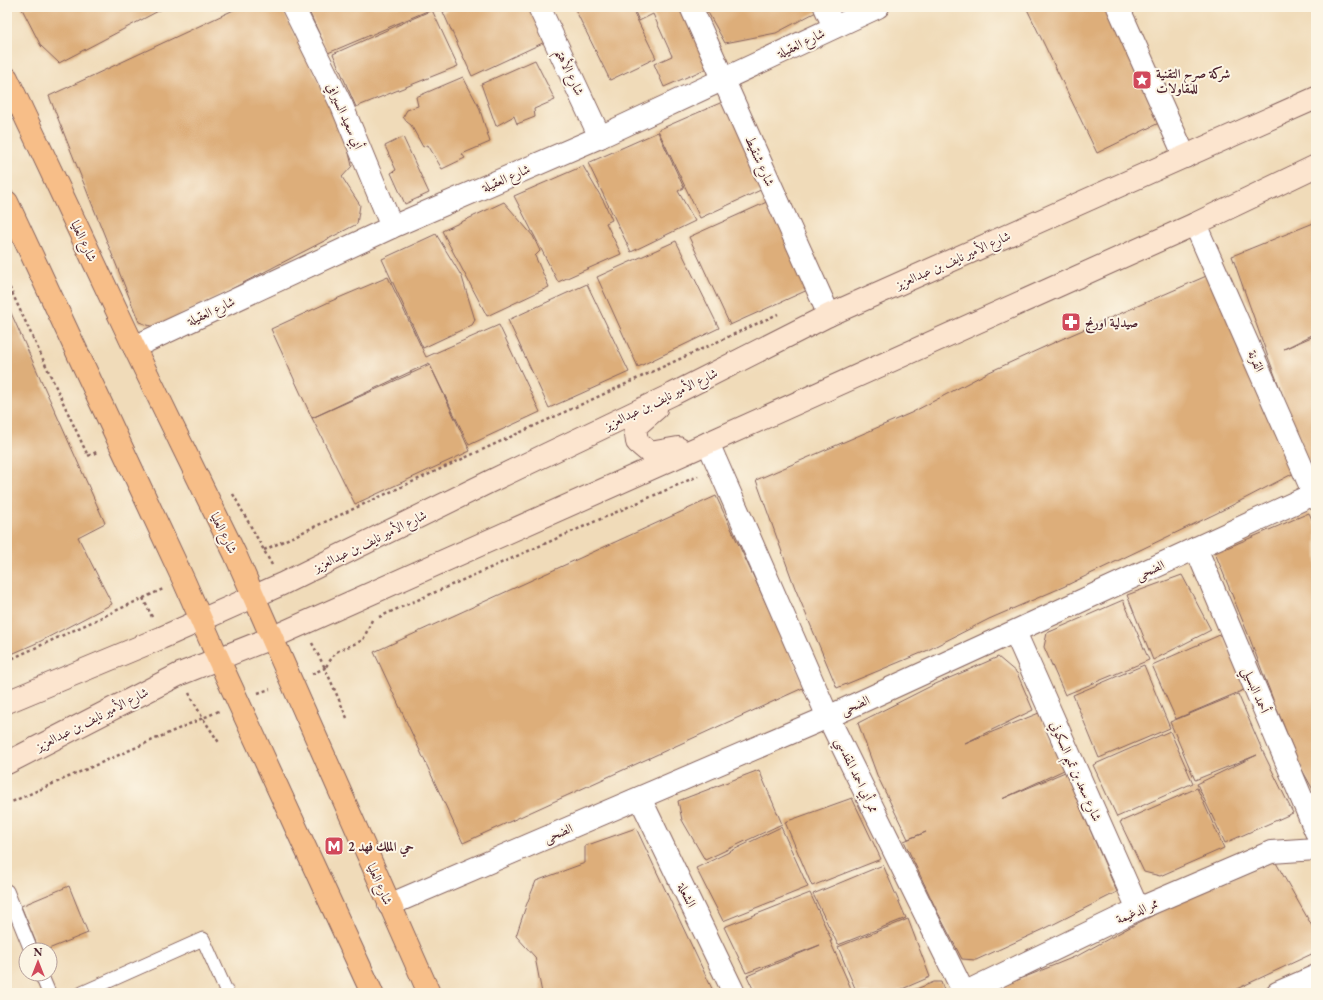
<svg xmlns="http://www.w3.org/2000/svg" width="1323" height="1000" font-family="'EB Garamond',Amiri,serif">
	<rect width="100%" height="100%" fill="#fcf5e5"/>
	<filter id="ink" filterUnits="userSpaceOnUse"><feTurbulence type="fractalNoise" baseFrequency=".025" numOctaves="2"/><feDisplacementMap in="SourceGraphic" scale="8" xChannelSelector="R" yChannelSelector="G"/><feConvolveMatrix kernelMatrix="1 2 1 2 8 2 1 2 1" color-interpolation-filters="sRGB"/></filter>
	<filter id="wash" filterUnits="userSpaceOnUse"><feTurbulence type="fractalNoise" baseFrequency=".012" numOctaves="4" result="noise"/><feDisplacementMap in="SourceGraphic" scale="16" xChannelSelector="R" yChannelSelector="G"/><feGaussianBlur stdDeviation="0.9" result="paint"/><feColorMatrix in="noise" values="0 0 0 0 0 0 0 0 0 0 0 0 0 0 0 0 0 1.4 0 .05"/><feComposite in="paint" operator="in"/></filter>
	<g filter="url(#wash)">
		<rect width="100%" height="100%" fill="#f0dbb9"/>
		<g id="blocks">
			<g fill="#ddae7a">
				<path d="M21,7H166L59,63L41,46Z"/>
				<path d="M240,7H278L282,9L345,135L352,166L342,177L360,205L357,224L156,328L139,322L49,96Z"/>
				<path d="M307,7H431L432,9L328,53Z"/>
				<path d="M453,7H529L547,41L472,76L443,12Z"/>
				<path d="M574,7H631L656,58L610,80Z"/>
				<path d="M633,7H684L710,67L664,87L654,64L672,56L653,14L639,21Z"/>
				<path d="M705,7H815L818,11L776,33L725,43Z"/>
				<path d="M1026,7H1109L1163,121L1097,153Z"/>
				<path d="M432,10L458,66L356,107L333,54Z"/>
				<path d="M535,60L555,100L534,109L535,117L517,124L514,116L496,126L481,84Z"/>
				<path d="M463,77L479,107L490,142L462,154L465,158L442,169L428,145L423,147L411,125L407,122L403,117L407,110L418,106L416,97Z"/>
				<path d="M727,100L765,188L700,218L658,130Z"/>
				<path d="M658,132L684,188L678,191L695,221L631,252L588,163Z"/>
				<path d="M403,137L429,193L405,204L391,173L396,170L385,146Z"/>
				<path d="M583,166L604,202L612,220L606,223L621,254L558,282L514,196Z"/>
				<path d="M769,201L812,288L730,325L689,237Z"/>
				<path d="M504,202L533,236L540,251L535,256L549,287L487,316L442,231Z"/>
				<path d="M1316,222V333L1284,349L1316,335V462L1307,460L1268,357L1232,256Z"/>
				<path d="M436,234L462,277L475,320L472,325L423,348L382,259Z"/>
				<path d="M676,241L719,328L638,367L597,277Z"/>
				<path d="M1211,274L1296,472L1217,513L1063,587L989,619L926,651L837,688L795,588L756,480L911,413L987,373L1062,339Z"/>
				<path d="M388,277L426,357L499,325L540,412L469,445L429,363L312,418L271,329L329,302Z"/>
				<path d="M587,284L629,372L549,408L508,320Z"/>
				<path d="M7,304L105,523L78,537L112,604L39,642L7,656Z"/>
				<path d="M430,365L470,451L355,504L312,418Z"/>
				<path d="M716,496L805,687L463,843L374,652Z"/>
				<path d="M1309,513L1316,528V795L1301,768L1274,702L1248,634L1215,553Z"/>
				<path d="M1182,575L1211,630L1153,660L1127,595Z"/>
				<path d="M1123,600L1149,660L1065,695L1044,647L1047,633Z"/>
				<path d="M1222,634L1246,689L1176,719L1152,665Z"/>
				<path d="M998,657L1017,673L1033,710L965,743L1039,713L1064,770L1002,799L1065,772L1117,892L1042,930L976,960L962,959L936,909L904,841L926,832L908,839L877,775L858,723L931,686Z"/>
				<path d="M1144,665L1170,728L1099,758L1073,695Z"/>
				<path d="M1238,694L1263,752L1293,813L1225,843L1197,784L1257,755L1195,780L1170,722Z"/>
				<path d="M1170,731L1193,783L1117,817L1093,765Z"/>
				<path d="M759,770L782,824L705,860L682,820L678,801Z"/>
				<path d="M1197,788L1224,848L1160,876L1144,872L1120,822Z"/>
				<path d="M852,798L881,859L812,886L785,822Z"/>
				<path d="M781,827L808,887L723,921L696,868Z"/>
				<path d="M636,828L714,993H542L535,957L516,936L526,906L536,881L585,863V846Z"/>
				<path d="M1275,861L1316,933V952L1228,993H986L1079,955L1132,926L1205,889Z"/>
				<path d="M883,865L906,918L838,945L813,894Z"/>
				<path d="M69,886L88,933L46,950H39L21,906Z"/>
				<path d="M810,893L832,941H830L853,993H755L747,976L820,945L746,973L724,927Z"/>
				<path d="M908,919L930,977L893,993H857L838,947Z"/>
				<path d="M934,982H941L945,993H906Z"/>
				<path d="M1316,984V993H1296Z"/>
				<path d="M170,990H181L187,993H160Z"/>
			</g>
		</g>
	</g>
	<g filter="url(#ink)">
		<use href="#blocks" fill-opacity="0" stroke="#84615d" stroke-width="1"/>
		<g fill="none" stroke-linecap="round" stroke-linejoin="round">
			<g stroke="#84615d" stroke-width="15">
				<g id="lane">
					<path d="M7,891L31,950"/>
					<path d="M41,974L49,993"/>
					<path d="M82,993L203,939L227,993"/>
				</g>
			</g>
			<g stroke="#84615d" stroke-width="24">
				<g id="street">
					<path d="M293,7L342,106L392,227"/>
					<path d="M539,7L600,137"/>
					<path d="M691,7L829,315"/>
					<path d="M825,7L834,27"/>
					<path d="M1118,7L1185,157"/>
					<path d="M1195,224L1316,499"/>
					<path d="M134,347L392,227L600,137L878,7"/>
					<path d="M708,443L828,717L964,993"/>
					<path d="M1196,548L1316,832"/>
					<path d="M1015,632L1138,909"/>
					<path d="M640,798L734,993"/>
					<path d="M389,905L828,717L1316,493"/>
					<path d="M964,993L1138,909L1271,852L1316,849"/>
					<path d="M1277,993L1316,976"/>
				</g>
			</g>
			<g stroke="#84615d" stroke-width="24">
				<g id="secondary">
					<path d="M656,409L635,427L637,442L650,453L678,448"/>
					<path d="M7,702L161,638L282,584L489,482L673,394L829,315L1316,98"/>
					<path d="M7,763L180,674L271,638L708,443L1195,224L1316,166"/>
				</g>
			</g>
			<g stroke="#84615d" stroke-width="24">
				<g id="primary">
					<path d="M7,78L134,347L235,554L429,993"/>
					<path d="M7,202L184,581L218,658L372,993"/>
				</g>
			</g>
			<g stroke="#84615d" stroke-width="2.5" stroke-dasharray="3 3" stroke-linecap="butt">
				<path d="M7,282L88,456L99,451"/>
				<path d="M233,494L272,565"/>
				<path d="M264,550L778,314"/>
				<path d="M143,598L152,617"/>
				<path d="M379,617L698,476"/>
				<path d="M312,643L325,668L336,652L363,640L372,620L374,619"/>
				<path d="M7,661L163,589"/>
				<path d="M312,674L325,668L347,718"/>
				<path d="M189,693L202,717L220,744"/>
				<path d="M258,693L270,689"/>
				<path d="M7,804L219,711"/>
			</g>
			<use href="#lane" stroke="#fff" stroke-width="13"/>
			<use href="#street" stroke="#fff" stroke-width="22"/>
			<use href="#secondary" stroke="#fce5cf" stroke-width="22"/>
			<use href="#primary" stroke="#f7be88" stroke-width="22"/>
		</g>
	</g>
	<defs>
		<g id="sight-square" transform="scale(1)"><rect x="-9" y="-9" width="18" height="18" rx="4" fill="#d1495b" stroke="#fcf5e5"/><path d="M0-6L1.8-2.2L6-1.7L2.9 1.2L3.7 5.4L0 3.3L-3.7 5.4L-2.9 1.2L-6-1.7L-1.8-2.2Z" fill="#fff"/></g>
		<g id="pharmacy-square" transform="scale(1)"><rect x="-9" y="-9" width="18" height="18" rx="4" fill="#d1495b" stroke="#fcf5e5"/><path d="M-2-6h4v4h4v4h-4v4h-4v-4h-4v-4h4Z" fill="#fff"/></g>
		<g id="metro-square" transform="scale(1)"><rect x="-9" y="-9" width="18" height="18" rx="4" fill="#d1495b" stroke="#fcf5e5"/><path d="M-5.5 5V-5H-3L0 0L3-5H5.5V5H3V-.5L0 4L-3-.5V5Z" fill="#fff"/></g>
	</defs>
	<g fill-rule="evenodd">
		<use href="#sight-square" x="1142" y="80"/>
		<use href="#pharmacy-square" x="1071" y="322"/>
		<use href="#metro-square" x="334" y="846"/>
	</g>
	<g text-anchor="middle" dominant-baseline="central" stroke-width="4" stroke-linejoin="round" paint-order="stroke">
		<g font-size="13" fill="#4a1f2b" stroke="#fcf5e5">
			<text transform="translate(801 43) rotate(-26)">شارع العقيلة</text>
			<text transform="translate(570 72) rotate(65)">شارع الأهتم</text>
			<text transform="translate(345 116) rotate(66)">أبي سعيد السيرافي</text>
			<text transform="translate(760 161) rotate(66)">شارع شنقيط</text>
			<text transform="translate(506 178) rotate(-23)">شارع العقيلة</text>
			<text transform="translate(84 241) rotate(65)">شارع العليا</text>
			<text transform="translate(953 260) rotate(-24)">شارع الأمير نايف بن عبدالعزيز</text>
			<text transform="translate(211 311) rotate(-25)">شارع العقيلة</text>
			<text transform="translate(1256 361) rotate(66)">القرنة</text>
			<text transform="translate(661 399) rotate(-26)">شارع الأمير نايف بن عبدالعزيز</text>
			<text transform="translate(224 533) rotate(64)">شارع العليا</text>
			<text transform="translate(370 541) rotate(-26)">شارع الأمير نايف بن عبدالعزيز</text>
			<text transform="translate(1150 570) rotate(-25)">الضحى</text>
			<text transform="translate(1256 690) rotate(67)">أحمد البسيلي</text>
			<text transform="translate(855 705) rotate(-24)">الضحى</text>
			<text transform="translate(92 719) rotate(-27)">شارع الأمير نايف بن عبدالعزيز</text>
			<text transform="translate(1076 771) rotate(66)">شارع سعد بن تميم السكوني</text>
			<text transform="translate(857 775) rotate(64)">ممر أبي احمد المقدسي</text>
			<text transform="translate(558 833) rotate(-23)">الضحى</text>
			<text transform="translate(380 884) rotate(66)">شارع العليا</text>
			<text transform="translate(687 895) rotate(64)">الشعلة</text>
			<text transform="translate(1137 911) rotate(-24)">ممر الدغيمة</text>
		</g>
		<g font-size="13" font-weight="bold" fill="#4a1f2b" stroke="#fcf5e5" text-anchor="start">
			<text x="1156" y="73">شركة صرح التقنية<tspan x="1156" dy="15">للمقاولات</tspan></text>
			<text x="1085" y="322">صيدلية اورنج</text>
			<text x="348" y="846">حي الملك فهد 2</text>
		</g>
	</g>
	<rect width="1323" height="1000" fill="none" stroke="#fcf5e5" stroke-width="24"/>
	<g transform="translate(38 962)"><circle r="19" fill="#fcf5e5" stroke="#b59f9b"/>
	<path d="M0-3L7 15L0 10L-7 15Z" fill="#d1495b"/>
	<text y="-6" font-size="11" font-weight="bold" text-anchor="middle" fill="#4a1f2b">N</text>
	</g>
</svg>
